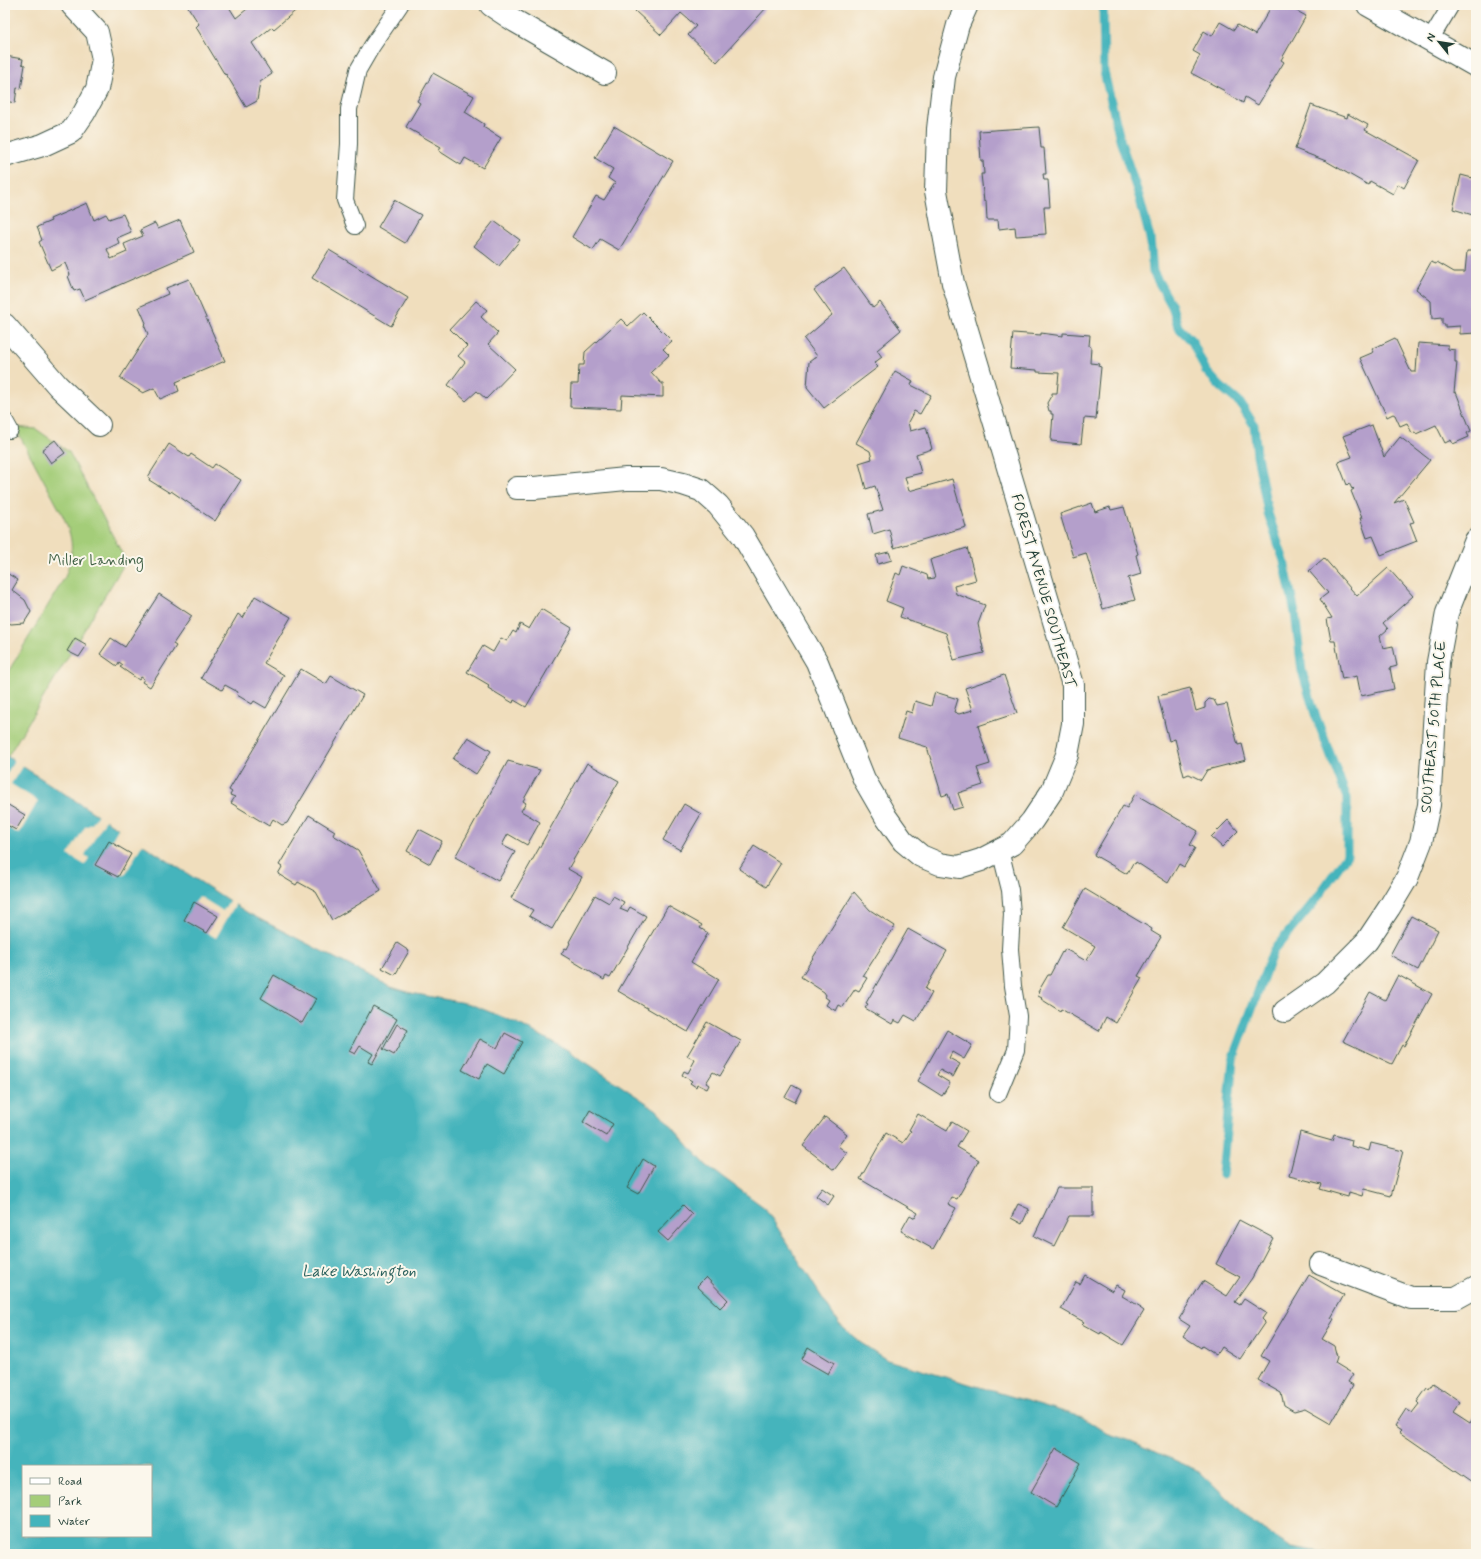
<svg xmlns="http://www.w3.org/2000/svg" width="1481" height="1559" font-family="Mynerve,sans-serif">
	<rect width="100%" height="100%" fill="#fbf7ec"/>
	<filter id="ink" filterUnits="userSpaceOnUse"><feTurbulence type="fractalNoise" baseFrequency=".025" numOctaves="2"/><feDisplacementMap in="SourceGraphic" scale="8" xChannelSelector="R" yChannelSelector="G"/><feConvolveMatrix kernelMatrix="1 2 1 2 8 2 1 2 1" color-interpolation-filters="sRGB"/></filter>
	<filter id="wash" filterUnits="userSpaceOnUse"><feTurbulence type="fractalNoise" baseFrequency=".012" numOctaves="4" result="noise"/><feDisplacementMap in="SourceGraphic" scale="16" xChannelSelector="R" yChannelSelector="G"/><feGaussianBlur stdDeviation="0.9" result="paint"/><feColorMatrix in="noise" values="0 0 0 0 0 0 0 0 0 0 0 0 0 0 0 0 0 1.4 0 .05"/><feComposite in="paint" operator="in"/></filter>
	<g filter="url(#wash)">
		<rect width="100%" height="100%" fill="#f0debd"/>
		<path fill="#a4cd79" stroke="#628556" d="M15,427L36,429L69,452L126,561L8,756L5,755V677L65,577C74,552 74,540 63,516Z"/>
		<path fill="#44b4bc" stroke="#327878" fill-rule="evenodd" d="M5,755L248,913L391,987L411,993L470,1004L517,1023L566,1049L657,1110L706,1165L765,1208L839,1324L861,1343L887,1360L1082,1417L1106,1433L1131,1441L1199,1471L1256,1526L1292,1548L1328,1554H5ZM23,1466H151V1536H23Z"/>
		<g fill="#f0debd">
			<path d="M15,759L23,765L11,784L38,801L19,834L5,826V777Z"/>
			<path d="M98,814L106,819L85,855L89,858L85,865L68,855L85,827L92,824Z"/>
			<path d="M119,827L143,843L125,875L99,862Z"/>
			<path d="M199,896L223,911L230,899L236,903L216,938L185,920Z"/>
		</g>
		<g fill="none" stroke-linecap="round" stroke-linejoin="round">
			<path stroke="#44b4bc" stroke-width="9" d="M1103,5L1104,72L1121,143L1139,196L1150,238L1153,272L1172,306L1178,327L1192,341L1206,371L1221,387L1240,403L1254,425L1257,455L1268,513L1284,561L1295,613L1302,671L1315,714L1347,798V855L1315,901L1273,951L1233,1060L1222,1175"/>
		</g>
		<g id="blocks">
			<g fill="#b49fcb">
				<path d="M192,5H233L229,7L236,18L252,5L301,6L274,29L272,27L252,43L272,74L260,82L257,101L246,107L226,74L225,75L196,27L199,24L188,7Z"/>
				<path d="M640,5H765L767,7L717,62L688,35L696,26L681,13L661,35L635,11Z"/>
				<path d="M1272,5H1286L1306,16L1281,60L1284,62L1258,105L1245,97L1243,103L1224,92L1225,91L1191,73L1200,55L1193,51L1204,31L1212,36L1220,22L1234,30L1237,25L1255,35Z"/>
				<path d="M5,56L23,59L22,64L25,65L21,89L17,88L15,103L5,101Z"/>
				<path d="M433,73L474,96L465,112L484,124L483,127L501,138L483,168L465,158L461,165L439,151L441,147L406,127L420,103L417,101Z"/>
				<path d="M1311,105L1347,118L1348,114L1368,125L1365,130L1419,160L1404,188L1398,184L1393,194L1370,181L1368,185L1326,161L1295,149Z"/>
				<path d="M614,126L673,161L619,250L600,239L593,250L572,237L596,196L604,200L615,183L608,178L613,169L595,158Z"/>
				<path d="M1039,127L1041,148H1044L1046,174H1043L1044,180H1048L1050,207H1044L1046,234L1016,236L1015,227L999,229L998,220H987L986,201L984,202L981,174H984L983,161H981L979,131Z"/>
				<path d="M1461,175L1476,179V216L1453,209Z"/>
				<path d="M394,200L421,215L405,243L378,227Z"/>
				<path d="M87,203L94,220L106,214L109,219L123,214L131,232L117,238L119,243L107,249L111,259L127,252L124,244L143,236L140,230L155,223L158,229L180,220L194,252L85,300L80,289L74,291L68,276L70,275L65,263L51,270L39,242L42,240L37,227L51,221L50,219Z"/>
				<path d="M494,221L520,240L499,266L474,246Z"/>
				<path d="M329,250L408,298L391,326L312,278Z"/>
				<path d="M1467,251H1476V333L1460,334V326L1445,327V324H1442V318L1432,319L1431,301L1416,289L1431,262L1436,264L1437,262L1454,272H1465Z"/>
				<path d="M844,268L873,308L880,302L901,330L877,350L882,357L874,363L878,367L824,408L807,387L809,362L817,356L804,339L832,315L814,290Z"/>
				<path d="M189,279L225,361L176,382L179,391L160,399L154,388L143,393L120,378L148,334L144,325L146,323L139,307L168,294L166,288Z"/>
				<path d="M476,301L487,310L481,317L498,333L488,344L515,369L486,399L477,391L466,401L448,385L465,362L458,356L467,346L450,329Z"/>
				<path d="M643,312L672,341L663,349L669,355L651,372L661,383H663V397L622,395L621,409L570,407L571,384H578L579,365H584L585,352L621,319L628,326Z"/>
				<path d="M1013,333L1041,335V333L1063,336V333L1090,335L1089,346L1091,347L1090,363L1099,364L1098,366L1101,367L1096,419L1084,418L1081,444L1051,441L1053,414H1051V411H1049L1047,403L1051,396H1052V393H1057L1059,373L1037,372V370L1010,368Z"/>
				<path d="M1395,338L1411,372H1416L1418,343L1448,345V349L1455,350V362H1457L1454,393L1456,392L1471,431L1467,433L1469,437L1453,444L1451,440L1445,443L1436,425L1416,434L1415,432L1412,433L1407,423L1400,426L1395,415L1393,414L1387,417L1360,358L1374,352L1372,349Z"/>
				<path d="M895,371L913,381L911,385L931,395L920,414L914,411L908,422L910,431L926,427L932,449L916,454L921,473L905,477L909,491L952,479L966,527L894,548L889,529L873,534L868,514L883,510L875,486L866,489L859,463L872,459L870,451L856,443Z"/>
				<path d="M1372,425L1384,457L1400,437L1430,460L1394,503L1404,499L1414,522L1410,523L1417,541L1381,555L1373,536L1367,538L1360,518H1362L1351,491L1354,489L1353,488L1352,489L1349,483L1347,485L1338,462L1352,457L1343,436Z"/>
				<path d="M55,440L65,453L51,463L42,450Z"/>
				<path d="M169,444L189,457L191,454L212,468L215,464L241,480L215,521L171,491L170,493L149,480L150,478L148,477Z"/>
				<path d="M1092,503L1095,512L1110,507L1111,510L1124,507L1138,554L1136,555L1141,574L1128,578L1135,600L1103,609L1086,553L1073,557L1060,514Z"/>
				<path d="M967,548L976,580L954,586L956,594L985,605L978,624L984,653L954,660L946,633L900,617L903,608L886,601L896,573L900,575L903,566L927,575L928,579L935,578L930,560Z"/>
				<path d="M889,552L892,560L878,564L876,555Z"/>
				<path d="M1324,558L1357,596L1388,568L1413,596L1383,623L1388,629L1380,636L1383,648L1393,646L1397,666L1390,668L1394,689L1361,696L1357,676L1342,679L1335,641H1331L1327,619L1332,618L1320,599L1328,593L1309,571Z"/>
				<path d="M5,567L8,568L5,572L18,580L12,590L25,600L31,612L24,623L11,624L5,621Z"/>
				<path d="M159,594L192,616L173,644L176,646L150,687L142,682L144,679L141,677L139,680L120,667L123,665L119,662L117,666L100,654L111,638L125,647Z"/>
				<path d="M255,596L291,617L264,663L284,675L266,708L254,701L252,704L237,695L238,692L225,685L222,690L201,678L238,614L243,618Z"/>
				<path d="M541,609L572,628L526,707L514,700L513,703L488,688L489,685L467,672L483,646L493,652L501,638L507,641L513,631L516,633L520,624L529,629Z"/>
				<path d="M75,638L87,645L79,657L67,651Z"/>
				<path d="M301,669L326,684L331,676L363,695L287,823L282,825L273,819L269,826L231,803L235,797L230,795L232,792L229,790Z"/>
				<path d="M1004,675L1017,713L978,726L990,764L977,768L983,785L958,793L963,807L953,810L948,794L942,796L927,747L898,738L906,711L912,713L915,701L931,706L935,692L958,699L954,712L959,714L973,710L965,688Z"/>
				<path d="M1190,688L1196,711L1205,708V703L1209,699L1214,700L1217,706L1227,704L1238,745L1242,744L1246,760L1207,770L1201,780L1189,774L1184,776L1175,739L1169,741L1158,696Z"/>
				<path d="M468,737L491,751L476,774L453,759Z"/>
				<path d="M508,761L540,770L523,801L526,803L521,811L540,822L527,845L508,834L502,845L515,852L498,881L455,857Z"/>
				<path d="M587,763L619,781L568,869L582,877L552,929L529,916L533,910L511,898Z"/>
				<path d="M1135,794L1198,831L1190,845L1195,848L1184,867L1179,864L1168,883L1136,862L1135,864L1133,863L1127,874L1094,855L1123,806L1127,808Z"/>
				<path d="M5,803L25,815L16,830L5,824Z"/>
				<path d="M684,804L701,814L680,850L663,840Z"/>
				<path d="M309,815L335,831L333,835L358,850L381,891L332,920L316,892L298,882L296,885L278,874L282,867L279,865Z"/>
				<path d="M1228,820L1238,831L1222,847L1211,837Z"/>
				<path d="M419,829L442,841L430,864L407,851Z"/>
				<path d="M109,841L131,854L118,877L95,865Z"/>
				<path d="M754,846L781,863L766,887L739,869Z"/>
				<path d="M1085,889L1152,929L1151,931L1161,937L1138,976L1142,978L1116,1023L1106,1017L1099,1031L1061,1009L1060,1011L1041,999L1042,998L1038,996L1039,993L1038,992L1048,975H1050L1062,952L1063,953L1065,949L1086,961L1095,946L1063,927Z"/>
				<path d="M854,892L870,910L895,926L863,976L867,978L859,991L855,989L843,1007L839,1005L836,1011L826,1005L829,1000L825,997L826,995L824,992L801,977Z"/>
				<path d="M595,895L609,903L613,896L624,902L620,909L627,912L630,907L646,916L610,978L606,976L604,980L561,954L565,948L567,949L570,943L569,942Z"/>
				<path d="M194,902L218,916L207,933L184,920Z"/>
				<path d="M668,906L702,925L700,928L708,933L691,962L719,979L688,1032L618,991Z"/>
				<path d="M1411,916L1438,930L1418,970L1390,955Z"/>
				<path d="M908,929L947,951L925,989L932,993L916,1021L905,1015L900,1023L894,1020L892,1024L865,1008L868,1004L866,1003Z"/>
				<path d="M397,943L409,951L395,975L382,968Z"/>
				<path d="M274,975L316,999L302,1023L261,998Z"/>
				<path d="M1398,975L1432,994L1404,1046L1402,1045L1392,1064L1343,1041L1370,992L1385,1000Z"/>
				<path d="M373,1006L397,1019L372,1064L368,1062L373,1054L360,1046L355,1054L349,1051Z"/>
				<path d="M707,1022L741,1041L720,1076L713,1072L706,1083L709,1085L707,1089L697,1084L696,1087L690,1083L692,1081L682,1075L684,1071L688,1073L695,1060L687,1056Z"/>
				<path d="M397,1024L408,1030L394,1055L383,1049Z"/>
				<path d="M947,1030L972,1045L964,1059L952,1052L949,1058L960,1064L953,1077L940,1070L937,1075L950,1083L942,1096L918,1081Z"/>
				<path d="M505,1033L522,1042L504,1074L487,1064L479,1079L462,1070L480,1039L497,1048Z"/>
				<path d="M792,1085L801,1090L795,1102L785,1097Z"/>
				<path d="M590,1110L613,1124L606,1136L583,1122Z"/>
				<path d="M918,1114L947,1131L952,1122L967,1131L957,1147L979,1160L957,1199L952,1197L948,1204L956,1208L933,1249L901,1231L910,1215L915,1218L918,1213L860,1179L886,1133L903,1143L911,1131L909,1130Z"/>
				<path d="M825,1117L847,1134L838,1146L847,1153L834,1170L803,1146Z"/>
				<path d="M1300,1132L1332,1141L1334,1135L1352,1140L1351,1146L1369,1151L1371,1143L1403,1151L1391,1196L1364,1189L1362,1196L1349,1192L1348,1197L1320,1189L1322,1184L1289,1176Z"/>
				<path d="M643,1159L654,1166L638,1194L627,1188Z"/>
				<path d="M822,1188L834,1196L828,1205L816,1196Z"/>
				<path d="M1057,1188H1093V1216H1069L1054,1246L1034,1236Z"/>
				<path d="M1018,1204L1029,1209L1022,1224L1011,1218Z"/>
				<path d="M683,1205L692,1214L668,1241L658,1232Z"/>
				<path d="M1239,1220L1273,1238L1252,1278L1235,1302L1240,1305L1244,1299L1266,1313L1262,1319L1265,1322L1240,1359L1221,1347L1216,1355L1202,1346L1201,1348L1183,1336L1190,1326L1179,1319L1203,1281L1227,1296L1240,1277L1216,1264Z"/>
				<path d="M1085,1275L1112,1291L1116,1285L1125,1290L1122,1296L1141,1307L1140,1308L1144,1311L1123,1345L1101,1332L1100,1334L1082,1324L1084,1322L1061,1309L1076,1282L1080,1284Z"/>
				<path d="M1309,1275L1344,1295L1331,1318L1334,1319L1322,1339L1334,1346L1337,1357L1335,1363L1353,1374L1348,1382L1353,1385L1331,1423L1305,1408L1294,1411L1284,1405L1281,1393L1258,1380L1269,1361L1261,1356Z"/>
				<path d="M706,1277L728,1300L720,1308L697,1286Z"/>
				<path d="M808,1347L834,1363L828,1374L802,1359Z"/>
				<path d="M1433,1383L1460,1402L1453,1412L1470,1423L1476,1414V1478L1473,1483L1399,1432L1401,1430L1395,1426L1406,1409L1412,1413L1419,1404L1417,1402L1427,1388L1429,1389Z"/>
				<path d="M1056,1448L1081,1463L1056,1507L1031,1492Z"/>
			</g>
		</g>
	</g>
	<g filter="url(#ink)">
		<use href="#blocks" fill-opacity="0" stroke="#3e5549" stroke-width="1"/>
		<g fill="none" stroke-linecap="round" stroke-linejoin="round">
			<g stroke="#3e5549" stroke-width="18">
				<g id="service">
					<path d="M1430,40L1451,5"/>
					<path d="M355,226L345,200L349,144V109L358,70L372,46L400,5"/>
					<path d="M5,421L10,430"/>
					<path d="M998,1094L1016,1050L1018,1016L1013,986L1010,949L1012,914L1010,890L1000,850"/>
				</g>
			</g>
			<g stroke="#3e5549" stroke-width="24">
				<g id="minor">
					<path d="M491,5L515,21L605,73"/>
					<path d="M1368,5L1476,66"/>
					<path d="M5,156L43,145L71,132L84,113L97,89L103,59L97,32L72,5"/>
					<path d="M5,325L58,386L99,425"/>
					<path d="M517,488H534L626,479H661L683,484L701,490L718,505L743,536L817,662L864,779L886,817L903,841L921,856L940,864L959,867L981,860L1012,844L1032,821L1052,791L1067,755L1073,724V685L953,283L936,191L938,129L944,77L958,25L967,5"/>
					<path d="M1285,1011L1325,983L1367,941L1389,908L1407,878L1421,842L1429,805L1438,662L1447,613L1476,540"/>
					<path d="M1321,1264L1411,1298H1456L1476,1287"/>
				</g>
			</g>
			<use href="#service" stroke="#fff" stroke-width="16"/>
			<use href="#minor" stroke="#fff" stroke-width="22"/>
		</g>
	</g>
	<g text-anchor="middle" dominant-baseline="central" stroke-width="4" stroke-linejoin="round" paint-order="stroke">
		<g font-size="15" fill="#406145" stroke="#fbf7ec">
			<text x="96" y="561">Miller Landing</text>
		</g>
		<g font-size="15" fill="#1f3d34" stroke="#fbf7ec">
			<text transform="translate(1043 591) rotate(74)">FOREST AVENUE SOUTHEAST</text>
			<text transform="translate(1434 727) rotate(-85)">SOUTHEAST 50TH PLACE</text>
		</g>
		<g font-size="16" font-style="italic" fill="#2a615d" stroke="#fbf7ec">
			<text x="359" y="1271">Lake Washington</text>
		</g>
	</g>
	<rect width="1481" height="1559" fill="none" stroke="#fbf7ec" stroke-width="20"/>
	<rect x="22" y="1465" width="130" height="72" fill="#fbf7ec" stroke="#a3ada2"/>
	<rect x="30" y="1478" width="20" height="6" fill="#ffffff" stroke="#a3ada2"/>
	<text x="58" y="1485" font-size="12" fill="#1f3d34">Road</text>
	<rect x="30" y="1495" width="20" height="12" fill="#a4cd79" stroke="#a3ada2"/>
	<text x="58" y="1505" font-size="12" fill="#1f3d34">Park</text>
	<rect x="30" y="1515" width="20" height="12" fill="#44b4bc" stroke="#a3ada2"/>
	<text x="58" y="1525" font-size="12" fill="#1f3d34">Water</text>
	<g transform="translate(1439 42) rotate(300)" stroke="#fbf7ec" stroke-width="3" paint-order="stroke">
	<path d="M0-3L7 15L0 10L-7 15Z" fill="#1f3d34"/>
	<text y="-6" font-size="11" font-weight="bold" text-anchor="middle" fill="#1f3d34">N</text>
	</g>
</svg>
